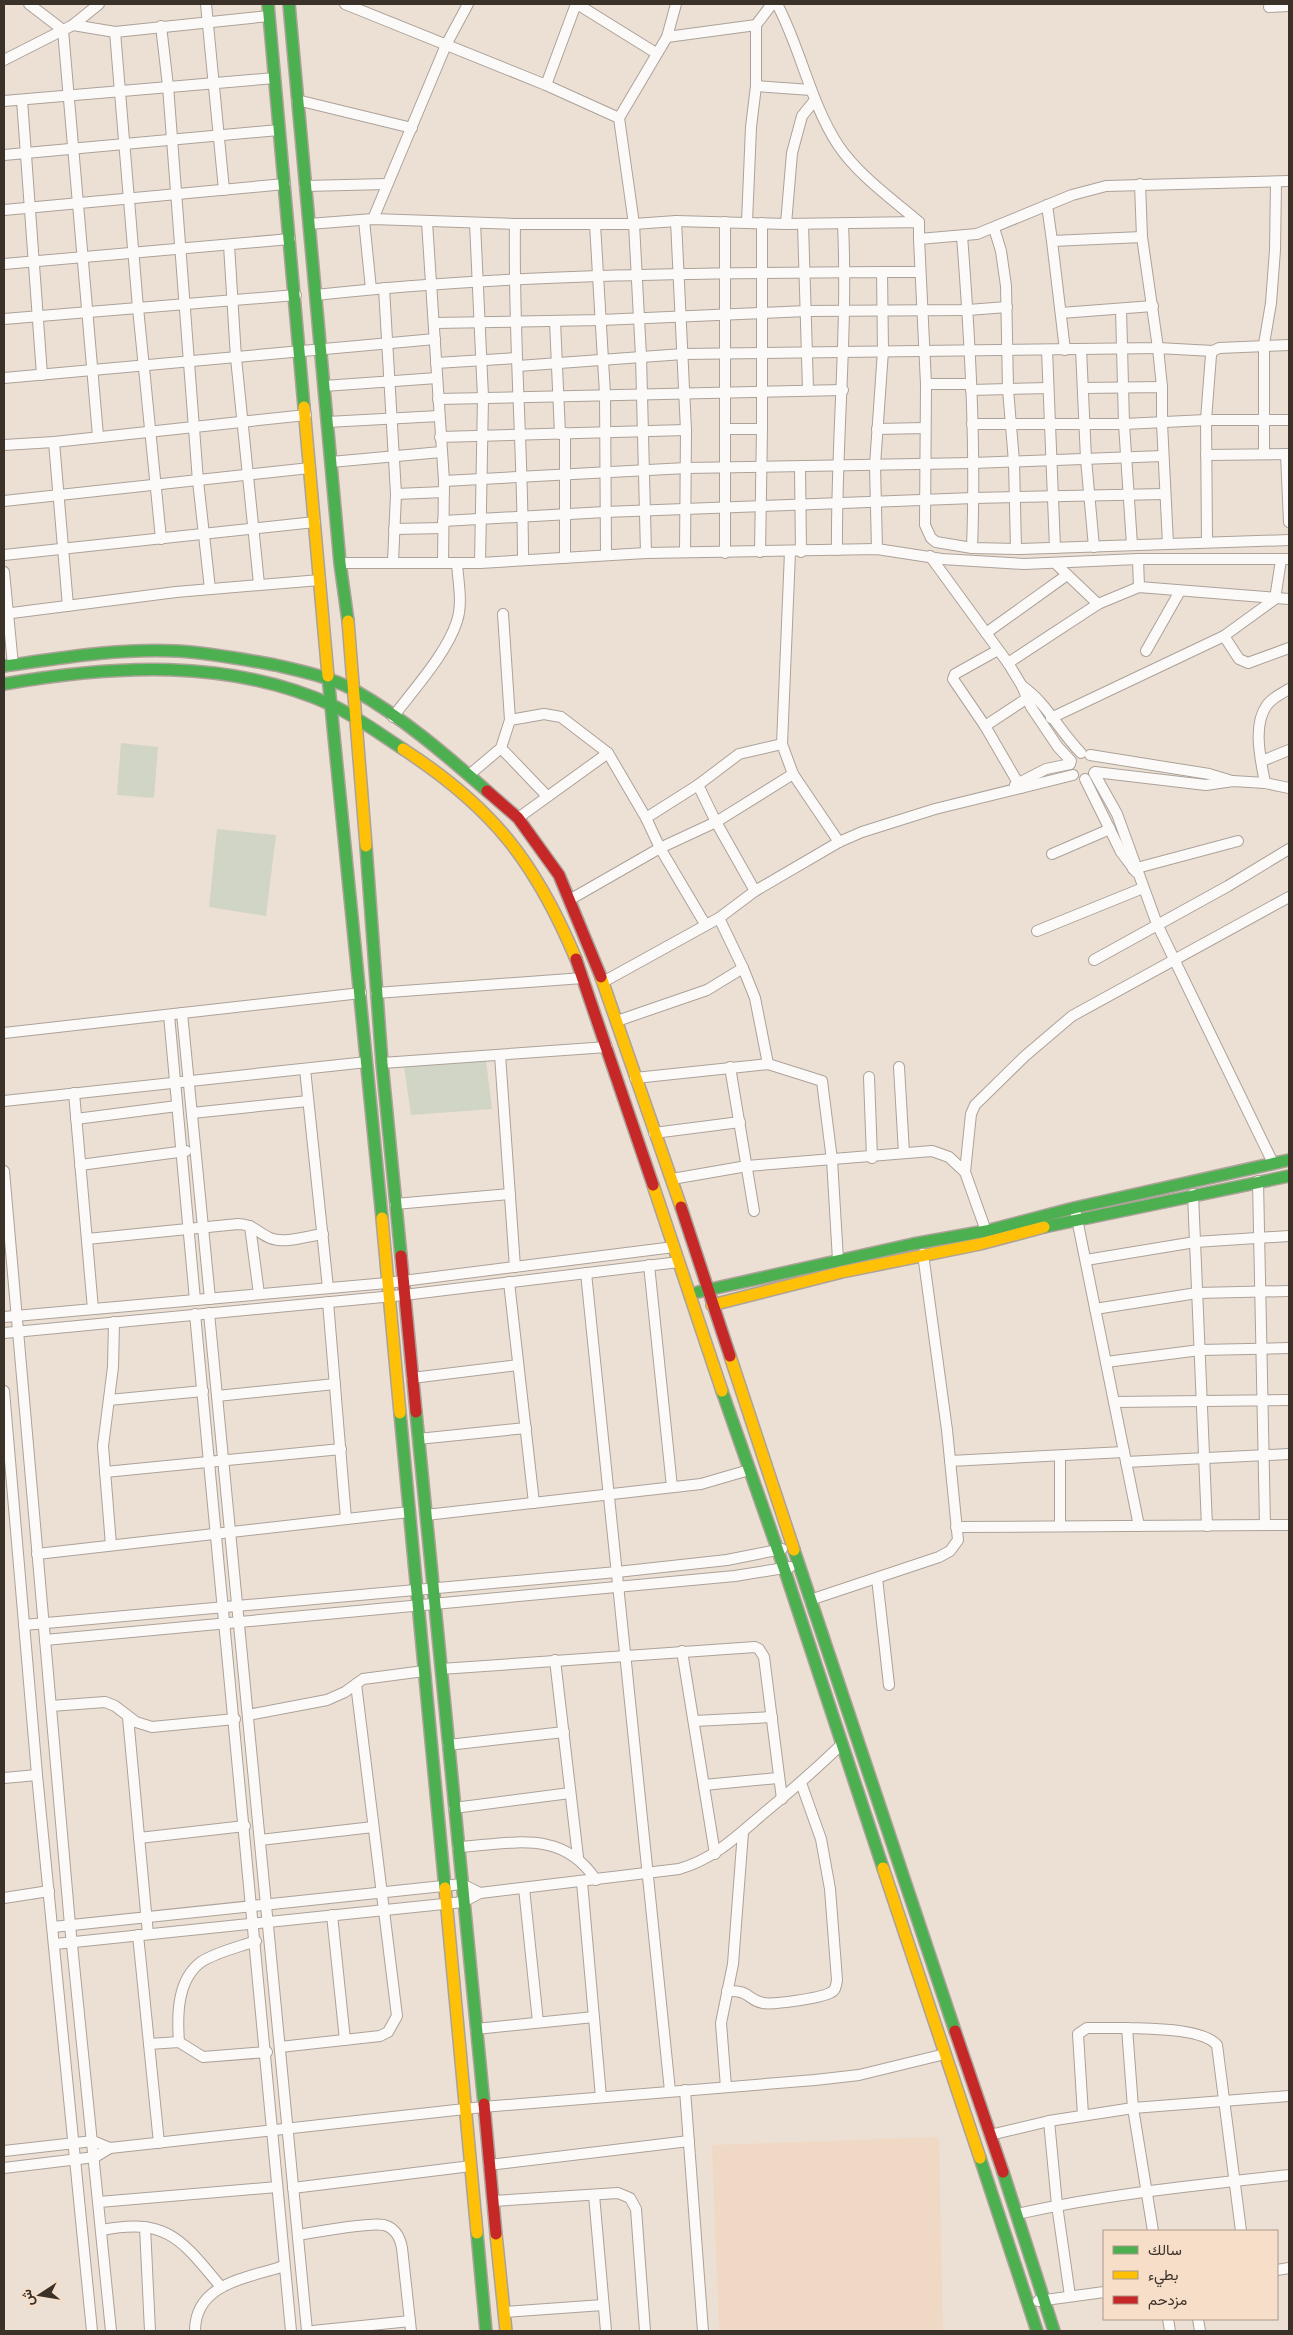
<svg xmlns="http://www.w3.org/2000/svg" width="1293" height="2335" font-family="'Titillium Web',Vazirmatn,sans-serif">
	<rect width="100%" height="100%" fill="#ecdfd4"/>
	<path fill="#efd9c5" d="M939,2137L943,2331H719L712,2145Z"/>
	<g fill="#d1d5c6">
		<path d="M121,743L158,747L154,798L117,795Z"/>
		<path d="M217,829L276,835L266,916L209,907Z"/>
		<path d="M486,1060L492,1109L411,1115L404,1067Z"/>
	</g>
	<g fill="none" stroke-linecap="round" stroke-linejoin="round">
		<g stroke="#aca299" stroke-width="12">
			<g id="street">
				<path d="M29,4L63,30L98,436"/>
				<path d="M206,4L224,190"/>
				<path d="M345,4L546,85L619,118L634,224L641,356L646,553"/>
				<path d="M577,4L656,53"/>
				<path d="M777,4C801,49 810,102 838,145C858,175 892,199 919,222"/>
				<path d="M1269,7L1289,6"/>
				<path d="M73,25L115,32L269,16"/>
				<path d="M161,26L168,86L198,481L210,589"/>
				<path d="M115,32L138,308L161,539"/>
				<path d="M667,37L756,25"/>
				<path d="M4,60L73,25L99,4"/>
				<path d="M546,85L576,4"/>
				<path d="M756,86L811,90"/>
				<path d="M22,100L42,375"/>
				<path d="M297,100L412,128"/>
				<path d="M4,101L275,78"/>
				<path d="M619,118L667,37L676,4"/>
				<path d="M4,155L279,130"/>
				<path d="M305,186L387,184"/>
				<path d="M1047,205L1052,241"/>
				<path d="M4,210L285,184"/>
				<path d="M373,219L446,45L468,4"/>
				<path d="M364,220L371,289"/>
				<path d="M676,221L686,430L685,552"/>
				<path d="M427,222L444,481L443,563"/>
				<path d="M747,222L751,127L756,86V25L772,4"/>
				<path d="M475,223L483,397L480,563"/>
				<path d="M309,224L373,219L515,224H634L676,221L786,224L919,222V239L977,234L1072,195L1106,186L1289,181"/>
				<path d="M515,224C513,336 523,448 523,560"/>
				<path d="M595,224L605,394L606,555"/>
				<path d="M786,224L792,153L802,116L815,100"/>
				<path d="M803,224L808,389"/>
				<path d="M994,228L1001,251L1006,286L1008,389L1014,462L1016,549"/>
				<path d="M962,236C970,340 976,444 972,548"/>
				<path d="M919,239L926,384L925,525L931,538L936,542L972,548L1020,549L1289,540"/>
				<path d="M229,245L236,358L259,584"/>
				<path d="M4,264L290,239"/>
				<path d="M882,272H920"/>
				<path d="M384,288L396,494L393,562"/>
				<path d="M316,295C504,274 694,273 882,272L883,351L875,465L877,549"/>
				<path d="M1121,309L1124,424L1132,545"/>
				<path d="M1061,313L1153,306"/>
				<path d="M4,319L296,295"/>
				<path d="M555,321L560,434"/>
				<path d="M434,323L601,320L807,311L968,310L1007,307"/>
				<path d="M1081,349L1086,459L1094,547"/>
				<path d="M1047,350L1055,548"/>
				<path d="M1065,350L1052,241L1142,237"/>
				<path d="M436,363L517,358"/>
				<path d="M518,366L683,354L1158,348L1142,237L1140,184"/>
				<path d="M4,378L435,339"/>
				<path d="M926,384H971"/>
				<path d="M324,386L437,378"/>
				<path d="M1162,387L1158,348L1213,351"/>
				<path d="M1084,388L1162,387V423L1168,544"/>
				<path d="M971,390L1048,388"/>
				<path d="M438,399L843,390"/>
				<path d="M327,422L439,416"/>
				<path d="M972,424H1124L1206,420H1289"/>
				<path d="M725,429H762"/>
				<path d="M877,429L925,428"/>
				<path d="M440,437L686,430"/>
				<path d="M54,442L68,606"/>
				<path d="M4,445L54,442L306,415"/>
				<path d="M1264,454V344L1271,303L1275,250L1276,182"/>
				<path d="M1286,454L1289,522"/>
				<path d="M1206,455L1289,454"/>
				<path d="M331,462L441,452"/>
				<path d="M800,468L801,552"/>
				<path d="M444,481L686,468L973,463L1163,456"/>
				<path d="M396,494L444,492"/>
				<path d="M4,501L310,468"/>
				<path d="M443,521L605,512L974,498L1165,494"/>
				<path d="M394,529L443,528"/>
				<path d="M1207,542L1206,420L1211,355L1213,351L1219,348L1289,345"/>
				<path d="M837,550C836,441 848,333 843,224"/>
				<path d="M760,552L762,429V223"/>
				<path d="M790,552L782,744L793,774L839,842"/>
				<path d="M725,553V222"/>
				<path d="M4,555L315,522"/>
				<path d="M930,556L1008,663L1022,686L1031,707L1058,747L1071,761"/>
				<path d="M565,558V433"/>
				<path d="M1138,559L1139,587"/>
				<path d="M340,563H480L646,553L877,549L942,559L1024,564L1138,559H1289"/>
				<path d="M1055,563L1098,604"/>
				<path d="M4,572L13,665"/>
				<path d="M4,614L176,592L320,580"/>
				<path d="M986,633L1067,575"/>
				<path d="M1224,636L1239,659L1248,663L1289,648"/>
				<path d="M998,650L955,674L953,679L985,726L1021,788"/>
				<path d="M1146,651L1180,591"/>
				<path d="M1008,663L1098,604L1139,587L1289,599"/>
				<path d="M1022,686C1046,702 1060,732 1081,753"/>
				<path d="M393,717C414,689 447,653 457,621C463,603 458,581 457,563"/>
				<path d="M1051,718L1224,636L1275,599L1281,560"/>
				<path d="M510,720L544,714L561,717L608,753L646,818L660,848L705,924"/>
				<path d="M985,726L1026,699"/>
				<path d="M501,748L546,795"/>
				<path d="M1090,755L1209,774L1232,781"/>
				<path d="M1262,761L1289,750"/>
				<path d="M1095,772L1206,785L1233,781L1265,783L1289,788"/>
				<path d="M1094,773L1117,814L1157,924L1273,1163"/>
				<path d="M469,775L501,748L510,720L503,614"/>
				<path d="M1085,779L1121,852L1136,872"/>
				<path d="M1265,783C1261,761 1252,725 1267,705C1272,698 1282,693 1289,689"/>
				<path d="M698,785L716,822L755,891"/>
				<path d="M1015,785L1046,769L1070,764"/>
				<path d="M518,818L608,753"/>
				<path d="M646,818L698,785L739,754L782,744"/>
				<path d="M1052,854L1110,829"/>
				<path d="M1133,869L1238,841"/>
				<path d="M571,899L660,848L716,822L793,774"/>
				<path d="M719,918L743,968L755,998L768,1064"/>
				<path d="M1037,931L1143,888"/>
				<path d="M1094,960L1228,886L1289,849"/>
				<path d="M603,982L719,918L755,891L839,842L862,832L935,809L1073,775"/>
				<path d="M376,993L583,978"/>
				<path d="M182,1013L210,1299"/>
				<path d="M169,1015L195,1300"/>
				<path d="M617,1021L707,990L743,968"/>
				<path d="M4,1033L361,993"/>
				<path d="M500,1055L515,1267"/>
				<path d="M382,1063L607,1047"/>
				<path d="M730,1067L754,1211"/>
				<path d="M899,1067L904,1153"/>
				<path d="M305,1069L328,1288"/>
				<path d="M869,1077L872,1158"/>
				<path d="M635,1078L768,1064L822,1081L832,1160L838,1260"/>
				<path d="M74,1093L93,1309"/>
				<path d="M4,1101L367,1062"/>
				<path d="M192,1113L308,1101"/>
				<path d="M76,1119L177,1106"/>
				<path d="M654,1133L740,1122"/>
				<path d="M80,1165L186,1151"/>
				<path d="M4,1171L70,1925L111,2331"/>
				<path d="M672,1179L747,1166L932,1151L949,1157L965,1172"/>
				<path d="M1258,1181L1265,1525"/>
				<path d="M1193,1194L1207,1526"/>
				<path d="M395,1204L510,1194"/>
				<path d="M1076,1214L1139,1526"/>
				<path d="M250,1226L259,1294"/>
				<path d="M986,1231L965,1172L971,1114L975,1105L1025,1056L1072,1016L1289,897"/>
				<path d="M87,1239L238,1224C253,1224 258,1233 270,1238C284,1244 308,1236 323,1234"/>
				<path d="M1086,1260L1195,1242L1289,1236"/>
				<path d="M649,1265L672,1487"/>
				<path d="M586,1273L670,2091"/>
				<path d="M509,1282L534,1503"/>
				<path d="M328,1302L346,1519"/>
				<path d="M1095,1309L1197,1293L1289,1291"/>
				<path d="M209,1313L307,2331"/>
				<path d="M195,1314L291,2331"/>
				<path d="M4,1317L387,1283L674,1247"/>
				<path d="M4,1333L404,1295L679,1262"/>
				<path d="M1106,1362L1200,1350L1289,1348"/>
				<path d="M412,1378L518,1365"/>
				<path d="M4,1391L37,1775L92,2331"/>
				<path d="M217,1396L335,1384"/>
				<path d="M109,1400L203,1391"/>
				<path d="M1114,1402L1289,1400"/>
				<path d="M418,1439L526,1428"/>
				<path d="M1060,1456V1526"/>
				<path d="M950,1461L1124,1452"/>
				<path d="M1126,1462L1289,1454"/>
				<path d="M105,1472L341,1449"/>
				<path d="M426,1515L701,1484L749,1470"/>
				<path d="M956,1527L1289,1525"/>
				<path d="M111,1545L103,1446L113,1367L114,1322"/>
				<path d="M37,1554L409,1512"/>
				<path d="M877,1578L889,1685"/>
				<path d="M810,1600L939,1557L950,1551L958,1540L947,1430L923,1254"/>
				<path d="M24,1625L617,1572L727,1560L782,1549"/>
				<path d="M45,1640L735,1576L790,1567"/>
				<path d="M682,1651L715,1854"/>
				<path d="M555,1660L578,1857"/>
				<path d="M441,1669L755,1647L759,1649L764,1657L782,1799"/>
				<path d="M51,1706L105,1702L115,1706L136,1722L152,1727L235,1719"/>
				<path d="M248,1715L327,1700L345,1692L363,1679L424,1671"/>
				<path d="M128,1717L148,1934"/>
				<path d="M694,1721L772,1717"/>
				<path d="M448,1745L564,1732"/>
				<path d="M4,1778L37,1775"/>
				<path d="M704,1785L778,1778"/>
				<path d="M454,1808L570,1793"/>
				<path d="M139,1838L245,1826"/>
				<path d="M260,1840L373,1827"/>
				<path d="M458,1847C512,1844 562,1828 596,1880"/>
				<path d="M582,1882L601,2097"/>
				<path d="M524,1888L538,2022"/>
				<path d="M4,1898L49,1891"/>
				<path d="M332,1915L345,2040"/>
				<path d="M53,1927L462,1884L480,1893"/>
				<path d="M138,1935L159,2143"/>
				<path d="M55,1944L463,1902L480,1893L679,1869C714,1859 737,1836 764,1813C791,1791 817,1768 842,1744"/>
				<path d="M727,1991C751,1990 747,2000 763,2003C774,2005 820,1998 830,1993C836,1990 836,1986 837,1980L830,1889L821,1839L801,1783"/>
				<path d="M1127,2028C1150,2029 1202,2028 1217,2045L1241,2231"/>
				<path d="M476,2029L594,2017"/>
				<path d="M179,2042C177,2015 177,1980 201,1962C216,1952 239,1947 256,1941"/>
				<path d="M149,2044L179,2042L203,2057L267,2052"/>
				<path d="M280,2047L380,2036L388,2032L397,2016L356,1684"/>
				<path d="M726,2087L721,2023L733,1964L743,1832"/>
				<path d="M685,2090L703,2331"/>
				<path d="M1083,2115L1078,2034L1087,2028H1127L1133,2108L1153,2231"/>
				<path d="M1049,2121L1057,2205L1070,2296"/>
				<path d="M990,2135L1049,2121L1133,2108L1289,2096"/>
				<path d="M4,2151L93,2141L110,2148L483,2107L815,2080L859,2075L945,2054"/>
				<path d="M489,2165L689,2141"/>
				<path d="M4,2168L95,2157L110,2148"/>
				<path d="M293,2188L471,2166"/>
				<path d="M594,2195L606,2331"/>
				<path d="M493,2201L618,2193L630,2198L636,2209L645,2331"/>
				<path d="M99,2202L277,2187"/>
				<path d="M1017,2214C1107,2194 1198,2185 1289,2175"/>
				<path d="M145,2227L150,2331"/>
				<path d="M102,2230C167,2217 182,2240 221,2287"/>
				<path d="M298,2235C315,2232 370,2222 384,2225C395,2228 400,2237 402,2248L411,2331"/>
				<path d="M1277,2270L1289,2268"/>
				<path d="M1038,2301L1104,2292"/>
				<path d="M504,2312L603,2305"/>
				<path d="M1168,2319L1170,2331"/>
				<path d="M1198,2319L1200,2331"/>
				<path d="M195,2331C195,2283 248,2278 284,2266"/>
				<path d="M313,2331L410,2321"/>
			</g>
		</g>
		<g stroke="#aca299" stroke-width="14">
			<g id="fast">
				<path d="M268,4L304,407"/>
				<path d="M289,4L340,563L348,621"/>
				<path d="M4,666C61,658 120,648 177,651C210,653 243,659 275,665C301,671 330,677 354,690C402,717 446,755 487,791"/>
				<path d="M328,676L382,1218"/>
				<path d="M4,684C113,665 228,658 332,705C357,717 380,734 403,749"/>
				<path d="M366,846L382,1063L401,1256"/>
				<path d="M1044,1227L1289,1176"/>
				<path d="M698,1292L913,1244L986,1231L1074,1208L1289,1160"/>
				<path d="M722,1391L784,1568L883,1868"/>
				<path d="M416,1412L484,2104"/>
				<path d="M400,1413L445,1888"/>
				<path d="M794,1550L955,2031"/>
				<path d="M980,2158L1037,2331"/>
				<path d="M1003,2172L1054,2331"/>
				<path d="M477,2233L486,2331"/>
			</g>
		</g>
		<g stroke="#aca299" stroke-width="14">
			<g id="slow">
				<path d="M304,407L328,676"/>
				<path d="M348,621L366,846"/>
				<path d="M403,749C492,807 535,861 576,959"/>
				<path d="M601,977L681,1207"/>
				<path d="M653,1185L722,1391"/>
				<path d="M382,1218L400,1413"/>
				<path d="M712,1305L842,1272L980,1244L1044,1227"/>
				<path d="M730,1356L794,1550"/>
				<path d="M883,1868L980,2158"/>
				<path d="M445,1888L477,2233"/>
				<path d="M496,2234L506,2331"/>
			</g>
		</g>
		<g stroke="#aca299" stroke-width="14">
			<g id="jam">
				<path d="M487,791L518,818L559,875L601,977"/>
				<path d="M576,959L653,1185"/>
				<path d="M681,1207L730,1356"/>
				<path d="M401,1256L416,1412"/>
				<path d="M955,2031L1003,2172"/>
				<path d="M484,2104L496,2234"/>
			</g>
		</g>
		<use href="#street" stroke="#fcfaf9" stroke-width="10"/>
		<use href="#fast" stroke="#4caf50" stroke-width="11"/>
		<use href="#slow" stroke="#ffc107" stroke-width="11"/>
		<use href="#jam" stroke="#c62828" stroke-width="11"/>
	</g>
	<rect width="1293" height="2335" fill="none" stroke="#3a3129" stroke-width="10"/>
	<rect x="1103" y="2230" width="175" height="90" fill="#f6dec9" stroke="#ab9989"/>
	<rect x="1113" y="2246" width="25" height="8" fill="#4caf50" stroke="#ab9989"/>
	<text x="1148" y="2255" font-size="15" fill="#3a3129">سالك</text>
	<rect x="1113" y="2271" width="25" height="8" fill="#ffc107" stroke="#ab9989"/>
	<text x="1148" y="2280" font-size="15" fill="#3a3129">بطيء</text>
	<rect x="1113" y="2296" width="25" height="8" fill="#c62828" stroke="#ab9989"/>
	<text x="1148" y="2305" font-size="15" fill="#3a3129">مزدحم</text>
	<g transform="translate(40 2295) rotate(258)" stroke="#f6dec9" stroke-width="4" paint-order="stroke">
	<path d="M0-4L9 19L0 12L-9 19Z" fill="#3a3129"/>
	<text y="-8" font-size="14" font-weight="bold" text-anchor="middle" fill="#3a3129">ش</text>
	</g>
</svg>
